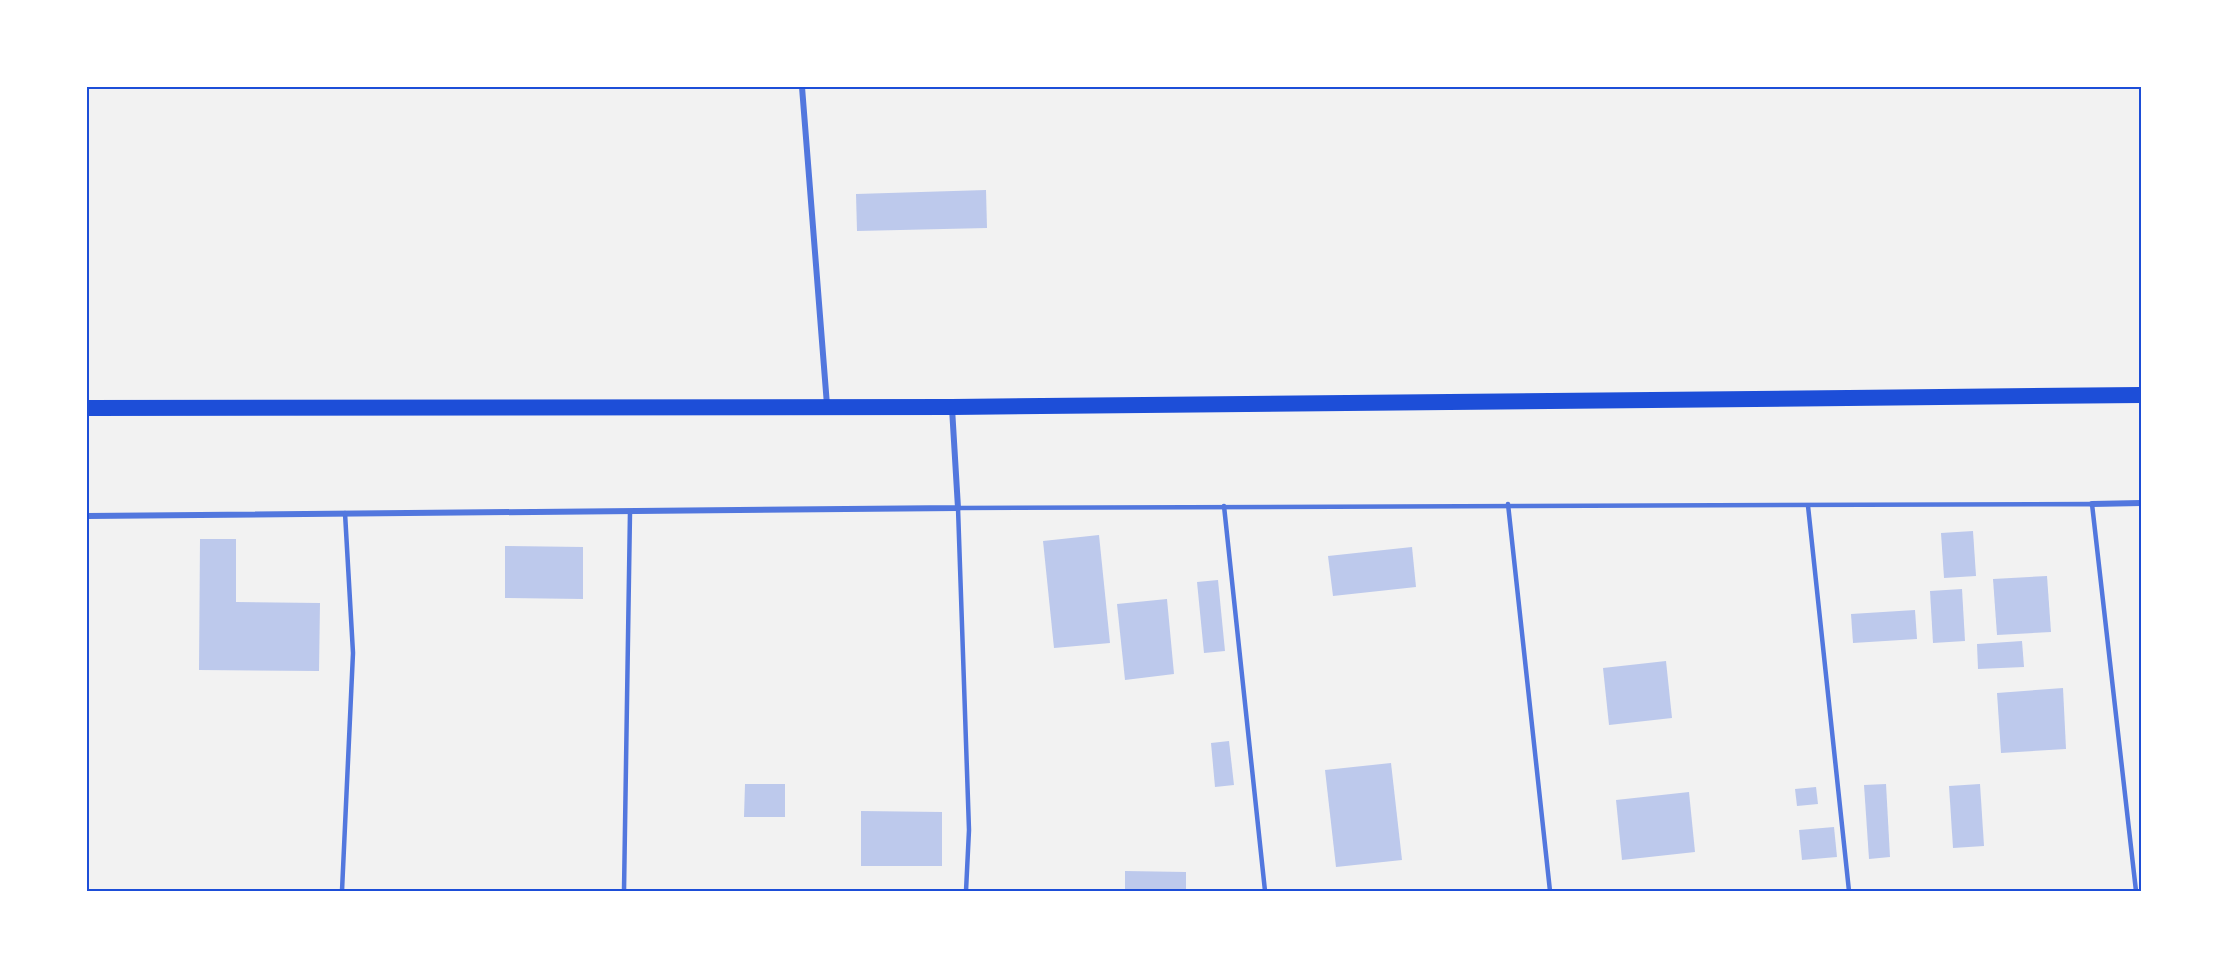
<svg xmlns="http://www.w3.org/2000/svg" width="2228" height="978" font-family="Raleway,sans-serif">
	<rect width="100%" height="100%" fill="#f2f2f2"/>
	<g fill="#bdc9ec">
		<path d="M986,190L987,228L857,231L856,194Z"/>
		<path d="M1973,531L1976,576L1944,578L1941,533Z"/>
		<path d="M1099,535L1110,643L1054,648L1043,541Z"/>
		<path d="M200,539H236V602L320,603L319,671L199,670Z"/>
		<path d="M505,546L583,547V599L505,598Z"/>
		<path d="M1412,547L1416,587L1333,596L1328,556Z"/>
		<path d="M2047,576L2051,632L1997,635L1993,579Z"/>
		<path d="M1218,580L1225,651L1204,653L1197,582Z"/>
		<path d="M1962,589L1965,641L1933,643L1930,591Z"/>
		<path d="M1167,599L1174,674L1125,680L1117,604Z"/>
		<path d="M1915,610L1917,639L1853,643L1851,614Z"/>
		<path d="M2022,641L2024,667L1978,669L1977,644Z"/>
		<path d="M1666,661L1672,718L1609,725L1603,668Z"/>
		<path d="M2063,688L2066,749L2001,753L1997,693Z"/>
		<path d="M1229,741L1234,785L1215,787L1211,743Z"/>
		<path d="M1391,763L1402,860L1336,867L1325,770Z"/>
		<path d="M745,784H785V817H744Z"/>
		<path d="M1886,784L1890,857L1869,859L1864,785Z"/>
		<path d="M1980,784L1984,846L1953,848L1949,786Z"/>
		<path d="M1816,787L1818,804L1797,806L1795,789Z"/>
		<path d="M1689,792L1695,852L1622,860L1616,800Z"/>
		<path d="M861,811L942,812V866H861Z"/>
		<path d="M1834,827L1837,857L1802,860L1799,830Z"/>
		<path d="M1125,871L1186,872V891H1125Z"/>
	</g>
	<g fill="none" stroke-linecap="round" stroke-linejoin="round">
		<g stroke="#5277de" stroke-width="4.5">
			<path d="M1508,504L1550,891"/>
			<path d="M1224,506L1265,891"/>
			<path d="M1808,506L1849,891"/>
			<path d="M342,891L353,653L345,513"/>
			<path d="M624,891L630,512"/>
			<path d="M966,891L969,830L958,508C1336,505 1714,507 2092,504L2136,891"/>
		</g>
		<g stroke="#5277de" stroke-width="6">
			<path d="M802,87L827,405"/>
			<path d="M2092,504L2141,503"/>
			<path d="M87,516L958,508L952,408"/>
		</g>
		<path stroke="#1d4ed8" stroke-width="16" d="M87,408L952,407L2141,395"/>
	</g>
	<rect width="2228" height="978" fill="none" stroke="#ffffff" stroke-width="177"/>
	<rect x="88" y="88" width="2052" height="802" fill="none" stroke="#1d4ed8" stroke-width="2"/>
</svg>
